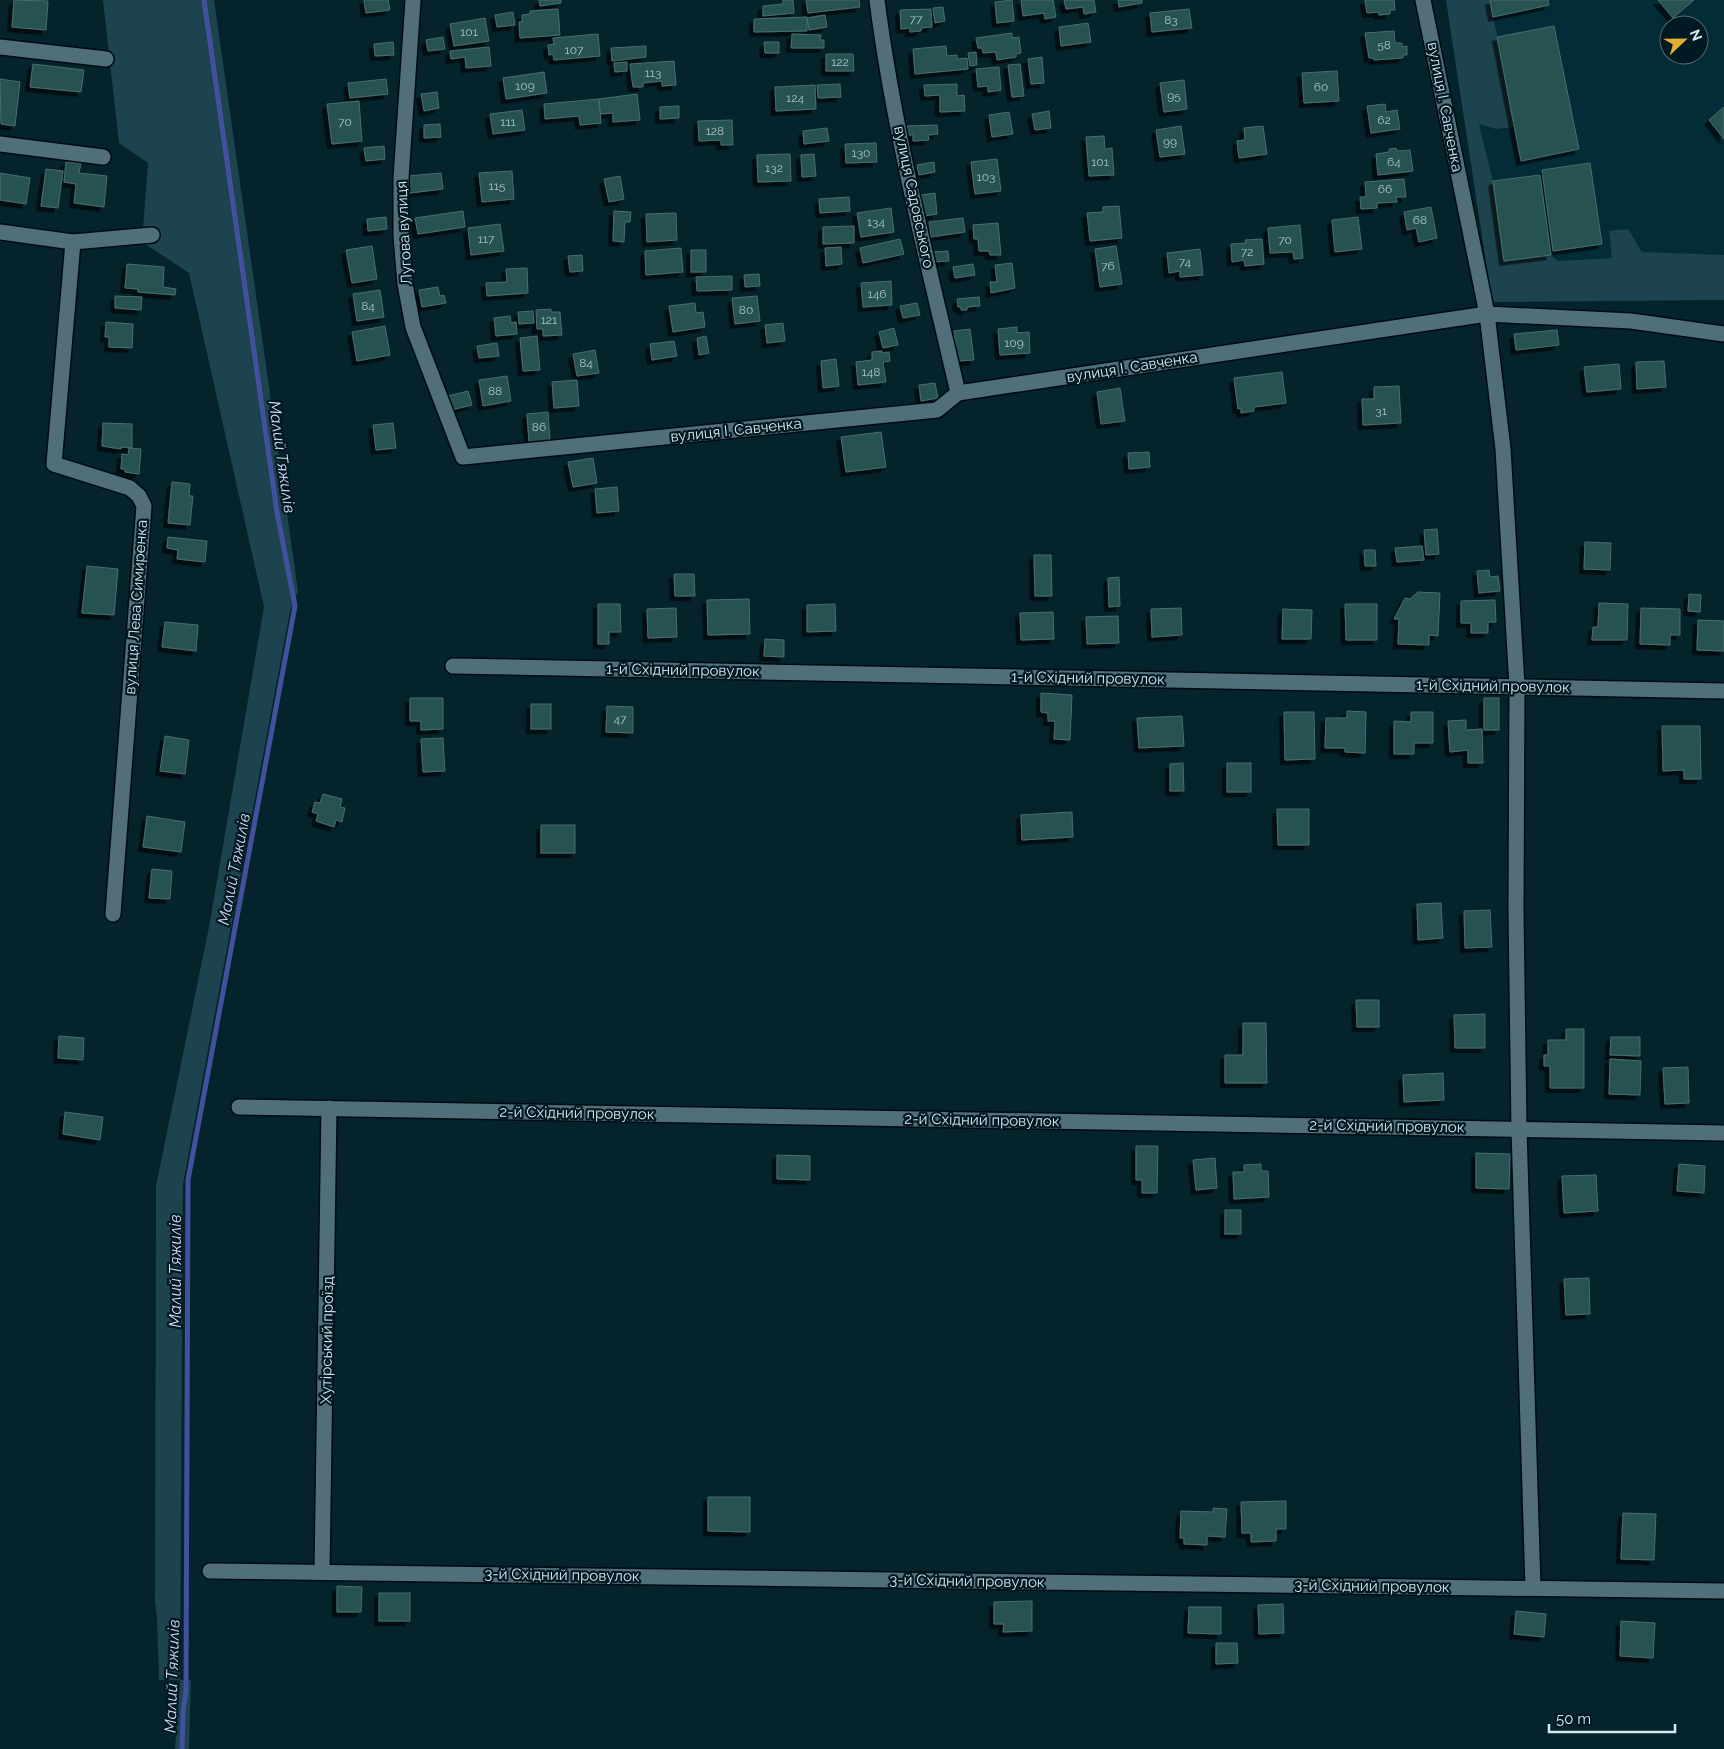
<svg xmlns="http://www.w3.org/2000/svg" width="1724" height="1749" font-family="Raleway,sans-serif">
	<defs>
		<filter id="shadow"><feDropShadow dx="-4.5" dy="4.5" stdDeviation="0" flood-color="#0009"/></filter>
	</defs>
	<rect width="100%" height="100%" fill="#04232b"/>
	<path fill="#012c38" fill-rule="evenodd" d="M1446,0H1724V299L1492,302ZM1669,25H1699V55H1669Z"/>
	<g fill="#1d434e">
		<path d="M103,0H214L298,591L290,611L183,1184L180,1680H191L189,1749H175L180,1680H159L157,1619L155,1600L156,1186L209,927L264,607L189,273L142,242L148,163L119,143Z"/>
		<path d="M1446,0H1490L1515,127L1496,129L1479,124L1493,181L1504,261L1551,255L1558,261L1612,258L1609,231L1628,229L1642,252L1724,255V300L1492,302Z"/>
	</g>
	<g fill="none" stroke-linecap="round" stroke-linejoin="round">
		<path stroke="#43509d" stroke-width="5" d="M182,1749L183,1712L186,1691L188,1180L295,606L277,512L204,0"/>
	</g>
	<g fill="#255251" stroke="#4b6d6c" filter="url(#shadow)">
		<path d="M14,0L48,1L46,30L12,27Z"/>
		<path d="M364,0H388L390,10L366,13Z"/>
		<path d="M539,0H561V3L540,6Z"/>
		<path d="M783,0H793L794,13L763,16V6L783,4Z"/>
		<path d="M806,0H859L860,7L808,13Z"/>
		<path d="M1012,0L1014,21L997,23L995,2Z"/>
		<path d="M1021,0H1053L1056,17L1045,19L1044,13L1023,16Z"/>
		<path d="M1064,0H1094L1096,12L1084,14L1083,7L1066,9Z"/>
		<path d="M1118,0H1142V3L1119,7Z"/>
		<path d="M1365,0H1394L1395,10H1390V14L1379,15V12L1367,13Z"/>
		<path d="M1490,0H1548L1549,5L1493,17Z"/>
		<path d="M1658,0H1694L1673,18Z"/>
		<path d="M943,7L945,21L935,23L933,8Z"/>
		<path d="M558,9L560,35L520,38L519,22H522V15L530,14V11Z"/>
		<path d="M931,9L932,27L921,28V31L910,32V28L901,29L900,10Z"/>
		<path d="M1189,9L1192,28L1152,32L1150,13Z"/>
		<path d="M513,12L515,25L497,27L495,15Z"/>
		<path d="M825,15L827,27L809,30L807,18Z"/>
		<path d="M807,17V31L754,32V19Z"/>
		<path d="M485,18L489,41L454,46L450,24Z"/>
		<path d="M1088,23L1091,42L1061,46L1059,27Z"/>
		<path d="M1554,26L1579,149L1521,161L1497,37Z"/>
		<path d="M1394,31L1395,43H1402V47L1407,46V55H1403V58L1374,60V58H1369L1365,33Z"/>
		<path d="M1012,33V38L1019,37L1021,53L1016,54V57L997,60L996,52L983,53L982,48H978L976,38Z"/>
		<path d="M598,34L600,56L554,60L553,54L549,55L548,45L554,44L553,38Z"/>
		<path d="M792,34L821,35L820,40H824V48H791Z"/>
		<path d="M443,37L445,49L428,51L426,40Z"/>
		<path d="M393,42L394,55L375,56L374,44Z"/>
		<path d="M764,42H779V53H765Z"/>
		<path d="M646,46V57L612,61L611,48Z"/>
		<path d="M946,46L947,56L957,55V59L967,58L968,69L915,74L913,49Z"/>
		<path d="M489,47L491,66L466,68L465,57L451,59L450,51Z"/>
		<path d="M976,52L977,65L970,66L968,53Z"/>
		<path d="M826,54H853L854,71H826Z"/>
		<path d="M1042,57L1044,83L1031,84L1028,59Z"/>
		<path d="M674,61L676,85L662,86V81L643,83V87H633L630,64Z"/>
		<path d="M627,62V71L615,72L614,63Z"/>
		<path d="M33,64L84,70L81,92L30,87Z"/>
		<path d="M1020,64L1024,96L1012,97L1008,65Z"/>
		<path d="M999,67L1001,90L988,92V86L978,87L976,69Z"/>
		<path d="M1337,71L1339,101L1304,103L1302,73Z"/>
		<path d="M544,72L547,93L506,99L503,78Z"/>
		<path d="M0,79L20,82L15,126L1,124Z"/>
		<path d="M386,79L388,94L350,98L348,83Z"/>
		<path d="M1184,80L1187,109L1164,112L1160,83Z"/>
		<path d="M840,84L841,97L818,98L817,85Z"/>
		<path d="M957,84V96L964,95L965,111L940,112V95L925,96L924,85Z"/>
		<path d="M815,85L816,109L776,111L775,87Z"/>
		<path d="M437,92L439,108L424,111L421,94Z"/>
		<path d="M637,94L640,120L613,122V113L600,114L599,99Z"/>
		<path d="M599,99L601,123L580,125L579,116L545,119L544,104Z"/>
		<path d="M359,101L362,141L332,144L327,104Z"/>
		<path d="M1385,104L1386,112L1397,110L1400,129L1371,133L1367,106Z"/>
		<path d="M679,106V118L660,119V107Z"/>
		<path d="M1724,107V139L1709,120Z"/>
		<path d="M522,110L525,130L493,134L490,114Z"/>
		<path d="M1049,111L1051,128L1035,130L1032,114Z"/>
		<path d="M1009,112L1013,134L992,137L989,115Z"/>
		<path d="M732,120L733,145H721V140L699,141L698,121Z"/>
		<path d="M440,124L441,137L424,138V125Z"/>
		<path d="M937,125L938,134L928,135L929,140L913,141V135H907V126Z"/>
		<path d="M1181,126L1185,154L1160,157L1156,130Z"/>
		<path d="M1263,126L1267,154L1239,158L1237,141L1245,140L1244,128Z"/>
		<path d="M827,128L829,141L804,144L803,131Z"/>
		<path d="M1104,136L1105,149L1112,148L1114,175L1089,176L1086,137Z"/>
		<path d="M876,143L877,162L846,163L845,144Z"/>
		<path d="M384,146L385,159L366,161L364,148Z"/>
		<path d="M1396,148L1397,151L1410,150L1413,171L1378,175L1376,154L1389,152V149Z"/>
		<path d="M790,154L791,181L758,182L757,155Z"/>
		<path d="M814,154L816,176L802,177L801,155Z"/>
		<path d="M997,159L1001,191L975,194L971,162Z"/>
		<path d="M66,162L81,163L79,173L107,176L104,207L74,203L76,184L64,182Z"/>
		<path d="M934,162L935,172L919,175L917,165Z"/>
		<path d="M1590,163L1602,244L1553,251L1542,170Z"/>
		<path d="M46,169L63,171L58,208L41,206Z"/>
		<path d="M512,171L514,199L482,202L479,173Z"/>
		<path d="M0,173L30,178L26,204L0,200Z"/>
		<path d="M441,173L443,189L410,193L408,176Z"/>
		<path d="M1540,175L1551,255L1504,261L1493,181Z"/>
		<path d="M620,176L624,199L609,202L604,179Z"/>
		<path d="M1404,179L1406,197H1396L1397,202L1377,203V208L1361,209L1360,197H1366L1365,182Z"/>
		<path d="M935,193L937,214L924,216L921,195Z"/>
		<path d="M849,197L850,211L820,213L819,199Z"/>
		<path d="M1119,206L1122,238L1090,241L1087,213L1103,212V207Z"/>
		<path d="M1431,207L1437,238L1419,242L1416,228L1407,230L1404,212Z"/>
		<path d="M891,208L894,232L861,237L857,213Z"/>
		<path d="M463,211L465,227L418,234L415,218Z"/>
		<path d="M614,211L631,212L630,222H625L624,242L613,241Z"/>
		<path d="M676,213L677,240L647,242L646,214Z"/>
		<path d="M386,217L387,229L368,231L367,219Z"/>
		<path d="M1358,217L1362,249L1335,252L1332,220Z"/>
		<path d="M963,218L965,232L931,237L929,222Z"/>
		<path d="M998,223L1001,255H990L989,251H979L978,239H974L973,225Z"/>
		<path d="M500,224L504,251L471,255L468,228Z"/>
		<path d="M1300,225L1303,258L1294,259L1293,252L1270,253L1268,228Z"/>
		<path d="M854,226V243L823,244V227Z"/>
		<path d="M900,239L904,254L863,263L860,248Z"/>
		<path d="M1262,239L1264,264L1245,266L1244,260L1232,262L1231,244L1246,243L1245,240Z"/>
		<path d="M372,246L377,279L352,283L346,250Z"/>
		<path d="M1116,246L1122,284L1100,287L1095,249Z"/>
		<path d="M841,247L842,264L826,266L825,248Z"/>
		<path d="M681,248L683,272L646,275L645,251Z"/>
		<path d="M1200,249L1203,275L1180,277V271L1169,273L1167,253Z"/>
		<rect x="691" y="250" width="15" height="22"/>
		<path d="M948,251L949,261L933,262L932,252Z"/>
		<path d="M582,255L583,271L570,272L568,256Z"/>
		<path d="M1012,263L1015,288L991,293L990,282H997L995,265Z"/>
		<path d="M127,264L164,267L163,287L176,289L175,295L138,292V289L125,288Z"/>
		<path d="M973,264L975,275L955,278L953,267Z"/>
		<path d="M527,268L528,293L487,296L486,283L507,282L506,269Z"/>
		<path d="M759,274L760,286L745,287L744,275Z"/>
		<path d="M732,276V290L697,291L696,277Z"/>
		<path d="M891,281L892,305L863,307L861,283Z"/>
		<path d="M438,287L440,296L444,295L446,303L422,307L419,290Z"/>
		<path d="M380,290L384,317L357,321L353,294Z"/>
		<path d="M115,296L142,297L141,310L115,308Z"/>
		<path d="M757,296L760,321L735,324L732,298Z"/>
		<path d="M979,297L980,306L967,307V310H961V307H958L957,299Z"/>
		<path d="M695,303L696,313L703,312L705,327L673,332L669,306Z"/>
		<path d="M917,303L920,315L903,318L900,306Z"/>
		<path d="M551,309V312H560L562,335L543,336V329H537L536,310Z"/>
		<path d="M533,311L534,323L519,324L518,312Z"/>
		<path d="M510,316L511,323L516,322L517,334L496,336L494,318Z"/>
		<path d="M106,322L133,324L132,348L109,347V337H105Z"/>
		<path d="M783,323L785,341L767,343L765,325Z"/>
		<path d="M385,326L390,355L357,361L352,332Z"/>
		<path d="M1017,327V333L1029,332L1030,353L1000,355L998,329Z"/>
		<path d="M894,328L898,345L883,348L879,332Z"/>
		<path d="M970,329L974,360L957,361L954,331Z"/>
		<path d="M1557,330L1559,345L1516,350L1514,334Z"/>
		<path d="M537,336L540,370L523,371L520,338Z"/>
		<path d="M706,336L709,353L699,355L697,338Z"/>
		<path d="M674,341L677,356L652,360L650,344Z"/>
		<path d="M497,343L499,356L479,358L477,346Z"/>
		<path d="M595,350L599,373L577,376L573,354Z"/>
		<path d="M882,351V353L889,352L890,361L883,362L886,382L858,385L856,362L872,360V352Z"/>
		<path d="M836,359L839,386L823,388L821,361Z"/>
		<path d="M1664,361L1666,387L1637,389L1636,362Z"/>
		<path d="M1619,364L1621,389L1587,392L1584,367Z"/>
		<path d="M1282,372L1286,403L1254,407V411L1241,413V408L1238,409L1234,378Z"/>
		<path d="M507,376L511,401L483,406L479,380Z"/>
		<path d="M577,380L579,406L554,408L552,382Z"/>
		<path d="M935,383L938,398L921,401L919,385Z"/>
		<path d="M1399,386L1401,423L1363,425L1362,399H1374V387Z"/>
		<path d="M1120,388L1125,421L1101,424L1097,392Z"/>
		<path d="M468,391L472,405L447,411L444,397Z"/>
		<path d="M548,412L550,440L529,442L527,414Z"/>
		<path d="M103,423L132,424V448L121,447V449L102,446Z"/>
		<path d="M393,423L396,448L376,450L373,425Z"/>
		<path d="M881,432L886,467L846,472L841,437Z"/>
		<path d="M129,448L141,449L139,474L125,472V469H121L122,454L128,455Z"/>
		<path d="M1149,452L1150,467L1129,469L1128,453Z"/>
		<path d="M593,458L597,483L573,487L568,462Z"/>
		<path d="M172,482L190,484L189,496H193L190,525L168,523Z"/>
		<path d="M617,487L619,511L597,513L595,489Z"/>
		<path d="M1437,529L1439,554L1426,555L1424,530Z"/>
		<path d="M168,537L207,541L205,562L177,559L178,550L167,548Z"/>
		<path d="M1585,542L1611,543L1610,570L1584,569Z"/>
		<path d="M1422,546L1424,560L1397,562L1395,548Z"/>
		<path d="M1364,550H1375L1376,566H1365Z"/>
		<path d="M1034,555H1051L1052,596H1035Z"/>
		<path d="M87,566L118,569L114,615L82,613Z"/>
		<path d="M1489,570L1490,577L1498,576L1500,591L1479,593L1477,571Z"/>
		<path d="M674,574H694L695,596H675Z"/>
		<path d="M1119,577L1120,606L1109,607L1108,578Z"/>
		<path d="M1418,592L1440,593L1438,636L1429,635V645L1398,644L1399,619H1394L1405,598L1410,599Z"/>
		<path d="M1689,594L1701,595L1700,612L1688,611Z"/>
		<path d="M749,599L750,634L708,635L707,600Z"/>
		<path d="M1495,600L1496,622H1488V633H1471V623H1461V601Z"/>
		<path d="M1599,603L1628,604L1627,640H1592L1593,627H1598Z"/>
		<path d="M598,604H620L621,632H609V644H598Z"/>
		<path d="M835,604L836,631L807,632V605Z"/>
		<path d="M1345,604H1377V640H1346Z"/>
		<path d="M676,608L677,637L648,638L647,609Z"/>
		<path d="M1181,608L1182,635L1152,637L1151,609Z"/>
		<path d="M1641,608L1680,609V635H1670V645L1640,644Z"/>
		<path d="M1283,609L1312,610L1311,639H1282Z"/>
		<path d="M1053,612L1054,639L1021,640L1020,613Z"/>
		<path d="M1118,616L1119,643L1087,644L1086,617Z"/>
		<path d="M1698,620L1724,621V651L1697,650Z"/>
		<path d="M165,622L198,625L196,651L162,647Z"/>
		<path d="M765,639L784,640V657L764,656Z"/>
		<path d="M1041,693L1072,695L1070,740L1054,739L1055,721H1048V713L1041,712Z"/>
		<path d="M410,698H443V729L421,730V721H410Z"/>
		<rect x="1484" y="698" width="15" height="32"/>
		<rect x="531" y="704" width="20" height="25"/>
		<path d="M607,706L633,707V733L606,732Z"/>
		<path d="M1347,711L1366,712L1365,753L1345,752V748H1325L1326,718H1347Z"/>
		<path d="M1284,712H1314L1315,759L1285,760Z"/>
		<path d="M1411,712H1433V743H1414V754H1394V721L1411,722Z"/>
		<path d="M1182,716L1184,746L1139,748L1137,718Z"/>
		<path d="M1466,720V730L1482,729L1483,763H1468V750L1450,752L1448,721Z"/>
		<path d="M1662,726H1700L1701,779H1684V770L1663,771Z"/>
		<path d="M165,736L189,740L185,774L160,771Z"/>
		<path d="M443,738L445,771L423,772L421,739Z"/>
		<path d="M1183,763L1184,791H1170V764Z"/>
		<rect x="1227" y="763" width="24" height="29"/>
		<path d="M323,794L342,799L340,807L345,808L342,822L336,820L334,827L316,821L318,814L312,812L315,802L320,803Z"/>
		<path d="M1277,809H1309V845H1278Z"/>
		<path d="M1072,812L1073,837L1022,840L1021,815Z"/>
		<path d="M147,816L185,822L181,852L143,847Z"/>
		<rect x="541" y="825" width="34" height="28"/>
		<path d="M152,869L172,871L170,899L149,898Z"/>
		<path d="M1441,903L1443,938L1418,940L1417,904Z"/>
		<path d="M1490,910L1492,947L1465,948L1464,911Z"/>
		<path d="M1356,1000H1379V1027H1357Z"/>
		<path d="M1485,1014V1048H1455L1454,1015Z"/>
		<path d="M1243,1023H1266L1267,1083H1225V1055H1243Z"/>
		<path d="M1566,1029H1584V1088H1550V1066H1544V1055H1548V1040H1566Z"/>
		<path d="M59,1036L84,1038L83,1060L58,1058Z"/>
		<path d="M1611,1037H1640V1056L1610,1055Z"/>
		<path d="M1610,1059L1641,1061L1640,1095L1609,1094Z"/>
		<path d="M1688,1067L1689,1103L1665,1104L1663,1068Z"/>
		<path d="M1443,1073L1444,1100L1404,1102L1403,1075Z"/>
		<path d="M65,1112L103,1117L100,1140L63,1134Z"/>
		<path d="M1136,1146H1158L1157,1193H1142V1180H1136Z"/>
		<path d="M1476,1153L1510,1154L1509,1189L1476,1188Z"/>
		<path d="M777,1155L810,1156V1180L777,1179Z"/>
		<path d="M1215,1158L1217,1188L1196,1190L1193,1160Z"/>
		<path d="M1261,1164V1171H1268L1269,1197L1234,1199L1233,1172H1244V1165Z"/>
		<path d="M1679,1164L1705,1166L1704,1193L1677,1191Z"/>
		<path d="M1596,1175L1598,1211L1564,1213L1562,1176Z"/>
		<rect x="1225" y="1210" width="16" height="24"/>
		<path d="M1589,1278L1590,1314L1566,1315L1564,1279Z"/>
		<path d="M708,1497H750V1532L708,1531Z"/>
		<path d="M1286,1501V1529H1276V1541L1251,1542V1533H1242L1241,1502Z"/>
		<path d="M1213,1508L1227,1509L1225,1537L1207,1536V1545L1184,1544V1538H1180L1181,1511L1213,1512Z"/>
		<path d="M1623,1513L1656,1514L1654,1560L1621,1559Z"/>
		<path d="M337,1586L362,1587L361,1612H337Z"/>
		<rect x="379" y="1593" width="31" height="28"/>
		<path d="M1032,1601V1631L1003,1632L1004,1624H994V1602Z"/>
		<path d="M1283,1604L1284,1633L1259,1634L1258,1605Z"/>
		<path d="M1189,1607H1221V1634L1188,1633Z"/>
		<path d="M1516,1611L1546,1614L1544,1637L1514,1634Z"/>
		<path d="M1621,1621L1655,1623L1653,1658L1620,1656Z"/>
		<path d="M1216,1643H1237L1238,1663L1216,1664Z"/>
	</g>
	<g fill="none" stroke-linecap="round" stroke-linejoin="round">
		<g stroke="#000b11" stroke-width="18">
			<g id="street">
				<path d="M413,0L401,178V236L405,284L413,327L463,457L937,410L958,393L1487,314L1423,0"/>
				<path d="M877,0C894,133 928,263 958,393"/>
				<path d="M0,47L106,59"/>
				<path d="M0,144L103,157"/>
				<path d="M0,232L73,242L152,235"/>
				<path d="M73,242L54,464L130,488L139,496L144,506L113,914"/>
				<path d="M453,666L1724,691"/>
				<path d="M239,1107L1724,1133"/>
				<path d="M210,1571L1724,1591"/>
				<path d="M322,1572L329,1108"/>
				<path d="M1533,1588L1519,1129L1516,910L1517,686L1503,449L1487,314L1631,321L1724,334"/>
			</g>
		</g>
		<use href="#street" stroke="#506f79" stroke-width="15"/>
	</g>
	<g text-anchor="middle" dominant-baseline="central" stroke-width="4.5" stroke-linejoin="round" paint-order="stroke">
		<g font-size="12" fill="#aac2c7">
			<text x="916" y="19">77</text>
			<text x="1171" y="20">83</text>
			<text x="469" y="32">101</text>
			<text x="1384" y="45">58</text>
			<text x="574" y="50">107</text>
			<text x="840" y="62">122</text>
			<text x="653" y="73">113</text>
			<text x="525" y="86">109</text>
			<text x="1321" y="87">60</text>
			<text x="1174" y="96">95</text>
			<text x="795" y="98">124</text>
			<text x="1384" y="120">62</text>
			<text x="345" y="122">70</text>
			<text x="508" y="122">111</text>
			<text x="715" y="131">128</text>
			<text x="1170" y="142">99</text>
			<text x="861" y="153">130</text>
			<text x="1100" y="162">101</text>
			<text x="1394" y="162">64</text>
			<text x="774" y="168">132</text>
			<text x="986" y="177">103</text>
			<text x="497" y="186">115</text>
			<text x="1385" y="189">66</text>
			<text x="1420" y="220">68</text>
			<text x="876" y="222">134</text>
			<text x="486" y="239">117</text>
			<text x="1285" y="240">70</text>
			<text x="1247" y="252">72</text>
			<text x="1185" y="262">74</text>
			<text x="1108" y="266">76</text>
			<text x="877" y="294">146</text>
			<text x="368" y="306">84</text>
			<text x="746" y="310">80</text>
			<text x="549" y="320">121</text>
			<text x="1014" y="343">109</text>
			<text x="586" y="363">84</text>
			<text x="871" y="372">148</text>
			<text x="495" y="391">88</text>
			<text x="1381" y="411">31</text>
			<text x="539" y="427">86</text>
			<text x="620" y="719">47</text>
		</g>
		<g font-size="15" fill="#d7e8ee" stroke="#001922">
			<text transform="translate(1445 107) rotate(79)">вулиця І. Савченка</text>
			<text transform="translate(914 197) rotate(78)">вулиця Садовського</text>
			<text transform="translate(404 233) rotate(-93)">Лугова вулиця</text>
			<text transform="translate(1132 367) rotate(-9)">вулиця І. Савченка</text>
			<text transform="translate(736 430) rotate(-6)">вулиця І. Савченка</text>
			<text transform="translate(136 607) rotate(-86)">вулиця Лева Симиренка</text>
			<text transform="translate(683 670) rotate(1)">1-й Східний провулок</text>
			<text transform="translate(1088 678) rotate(1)">1-й Східний провулок</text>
			<text transform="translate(1493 686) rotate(1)">1-й Східний провулок</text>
			<text transform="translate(577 1113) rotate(1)">2-й Східний провулок</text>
			<text transform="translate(982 1120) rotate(1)">2-й Східний провулок</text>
			<text transform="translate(1387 1126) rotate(1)">2-й Східний провулок</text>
			<text transform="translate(327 1340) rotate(-89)">Хутірський проїзд</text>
			<text transform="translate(562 1575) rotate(1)">3-й Східний провулок</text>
			<text transform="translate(967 1581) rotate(1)">3-й Східний провулок</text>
			<text transform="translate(1372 1586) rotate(1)">3-й Східний провулок</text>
		</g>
		<g font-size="16" font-style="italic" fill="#d5dbf1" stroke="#001922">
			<text transform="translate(282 457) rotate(82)">Малий Тяжилів</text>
			<text transform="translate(234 869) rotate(-79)">Малий Тяжилів</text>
			<text transform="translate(175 1271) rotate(-90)">Малий Тяжилів</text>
			<text transform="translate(172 1676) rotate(-88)">Малий Тяжилів</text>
		</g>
	</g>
	<g transform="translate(1684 40) rotate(68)"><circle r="24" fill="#001922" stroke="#566c74"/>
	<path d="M0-4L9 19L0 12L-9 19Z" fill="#e0b034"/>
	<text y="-8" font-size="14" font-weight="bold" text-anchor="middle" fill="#d7e8ee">N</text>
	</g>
	<path d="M1549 1724v8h126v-8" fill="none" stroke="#d7e8ee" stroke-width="2.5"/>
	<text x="1556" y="1724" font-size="15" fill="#d7e8ee" stroke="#001922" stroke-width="4" paint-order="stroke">50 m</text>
</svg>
